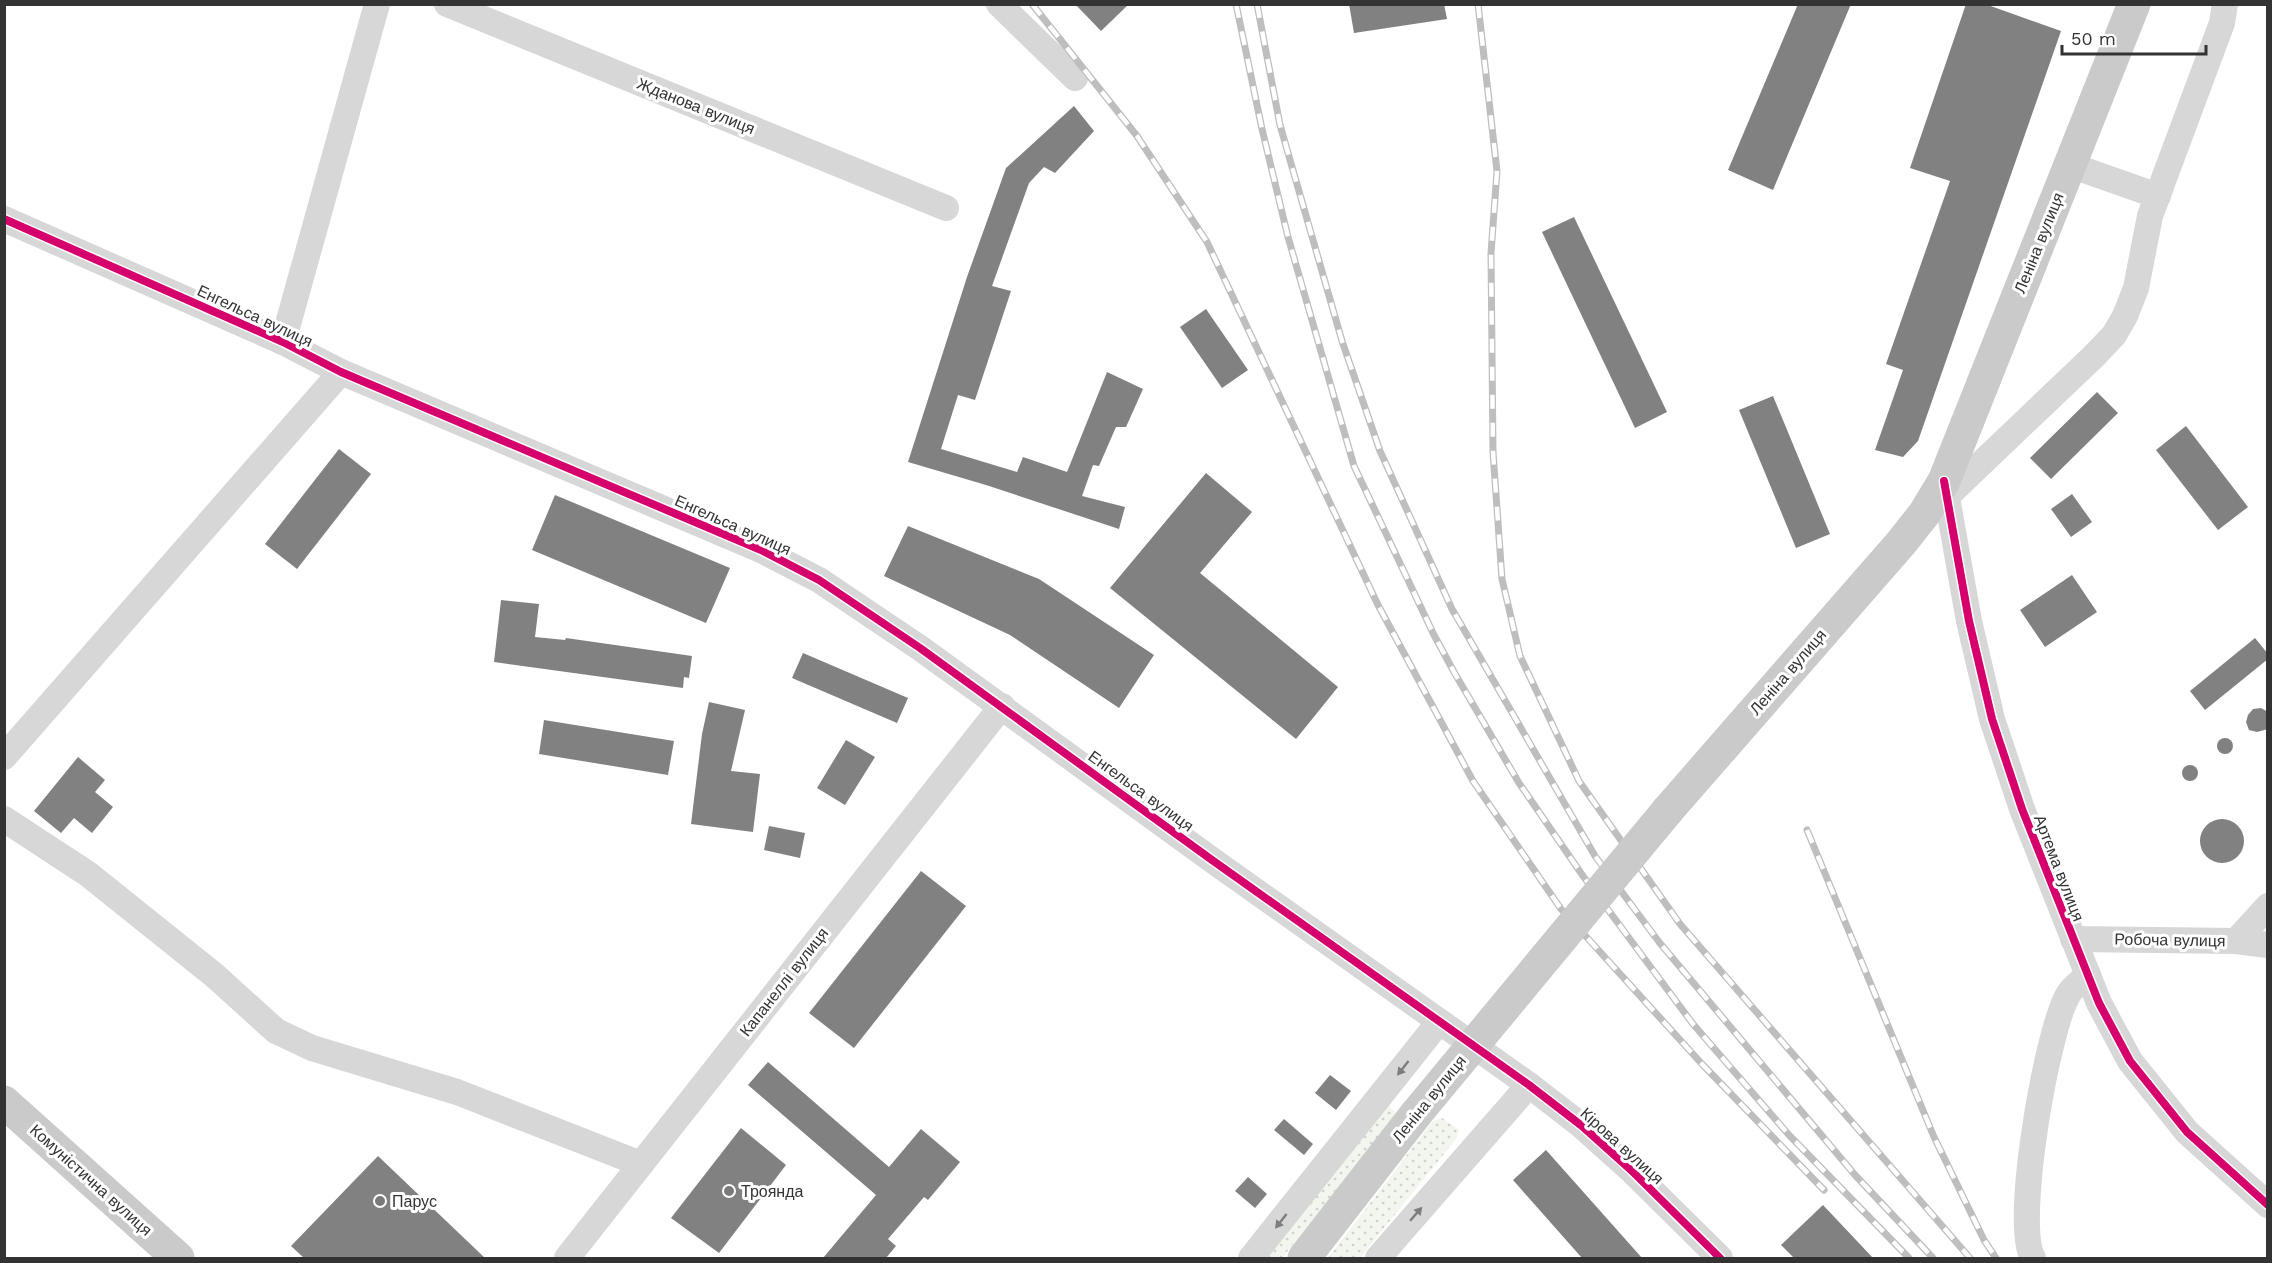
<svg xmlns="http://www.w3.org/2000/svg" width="2272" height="1263" font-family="'Work Sans',sans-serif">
	<defs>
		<pattern id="grass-dots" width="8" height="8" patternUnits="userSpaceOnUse" patternTransform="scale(1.5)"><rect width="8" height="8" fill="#f2f6ee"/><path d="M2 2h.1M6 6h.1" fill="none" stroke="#d0d3cd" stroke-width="1.8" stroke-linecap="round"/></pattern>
	</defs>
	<rect width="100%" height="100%" fill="#fff"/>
	<g fill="url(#grass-dots)">
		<path d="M1387,1103L1397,1115L1282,1258H1263Z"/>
		<path d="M1442,1118L1459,1130L1456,1139L1360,1258H1328L1433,1121Z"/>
	</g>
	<g fill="#818181">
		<path d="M1075,4H1129L1101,31Z"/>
		<path d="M1349,4H1444L1447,19L1354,33Z"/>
		<path d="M1798,4H1851L1773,190L1728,170Z"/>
		<path d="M1966,4H1985L2061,31L1918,441L1903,457L1875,450L1903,370L1886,364L1950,181L1910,168Z"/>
		<path d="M1074,106L1094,131L1055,173L1044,167L1029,183L992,286L1011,291L975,400L958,395L941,449L1017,472L1023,457L1067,472L1107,372L1143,389L1126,427H1116L1099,466L1093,465L1082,496L1125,507L1119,529L986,485L908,462L967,277L1006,168Z"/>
		<path d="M1574,217L1667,412L1635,428L1542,232Z"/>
		<path d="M1206,309L1248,370L1222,388L1180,327Z"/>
		<path d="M2097,392L2118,413L2051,479L2030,458Z"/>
		<path d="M1773,396L1830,534L1796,548L1739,410Z"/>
		<path d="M2186,426L2248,507L2218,530L2156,450Z"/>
		<path d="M339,449L371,474L297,569L265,544Z"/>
		<path d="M1206,473L1252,512L1200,573L1338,687L1296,739L1110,588Z"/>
		<path d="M2072,494L2092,522L2071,537L2051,509Z"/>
		<path d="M555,495L730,568L706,623L532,550Z"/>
		<path d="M908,526L1039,579L1154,655L1119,708L1010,635L884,576Z"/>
		<path d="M2072,575L2097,612L2045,647L2020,610Z"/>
		<path d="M501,600L539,604L535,637L565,640L566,638L692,656L689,678L684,677L683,688L494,662Z"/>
		<path d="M2255,638L2268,654V659L2205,710L2190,691Z"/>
		<path d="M803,653L908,698L897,723L792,678Z"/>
		<path d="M709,702L745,710L731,771L760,774L753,832L691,824L702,734Z"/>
		<path d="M2261,708L2268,712V729L2257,732L2249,730L2246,722L2248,715L2253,709Z"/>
		<path d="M544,720L674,741L668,775L539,754Z"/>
		<circle cx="2225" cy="746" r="8"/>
		<path d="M846,740L875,757L845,805L817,788Z"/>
		<path d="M78,757L105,780L95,792L113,807L92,833L74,818L61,833L34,811Z"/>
		<circle cx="2190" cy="773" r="8"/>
		<circle cx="2222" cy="841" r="22"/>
		<path d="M769,826L805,833L800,858L764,850Z"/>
		<path d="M921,871L966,906L854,1048L809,1013Z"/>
		<path d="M768,1062L889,1167L921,1129L960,1162L928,1200L924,1197L888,1239L896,1246L886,1258H823L876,1195L748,1085Z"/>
		<path d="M1330,1075L1351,1091L1336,1110L1315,1093Z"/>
		<path d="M1284,1119L1313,1144L1304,1155L1274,1130Z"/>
		<path d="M741,1128L786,1165L719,1253L671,1218Z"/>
		<path d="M1546,1150L1642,1258H1582L1513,1180Z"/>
		<path d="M378,1156L485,1258H304L291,1246Z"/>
		<path d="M1248,1177L1267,1194L1255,1208L1235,1191Z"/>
		<path d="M1823,1205L1873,1258H1794L1781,1245Z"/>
	</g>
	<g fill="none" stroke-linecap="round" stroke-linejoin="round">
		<g stroke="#d7d7d7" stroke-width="26">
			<path d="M447,4L946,208"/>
			<path d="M999,4L1075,78"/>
			<path d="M2070,165L2158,196"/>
			<path d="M4,219L283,342L341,372L761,550L819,580L920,648L1212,860L1529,1085L1582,1126L1631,1170L1720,1258"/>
			<path d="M283,342L377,4"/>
			<path d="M1944,481L1969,621L1992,719L2022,809L2099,1003L2130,1061L2187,1132L2268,1205"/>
			<path d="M1946,497L2094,356L2114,335L2125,316L2136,288L2150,216L2222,23L2225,4"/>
			<path d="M4,757L341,372"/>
			<path d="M4,819L88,874L214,975L276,1031L312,1048L457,1092L641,1164"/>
			<path d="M2073,939L2236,941L2268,945"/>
			<path d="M2236,941L2268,906"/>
			<path d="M567,1258L1002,706"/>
			<path d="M1251,1258L1439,1022"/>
			<path d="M1378,1258L1529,1085"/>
			<path d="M2033,1258C2013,1225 2047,1030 2068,995C2072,987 2082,981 2088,975"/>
		</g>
		<g stroke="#cacaca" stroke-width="33">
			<path d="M1668,810L1901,543L1924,514L1944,481L2134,4"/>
			<path d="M4,1102L178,1258"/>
			<path d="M1304,1258L1416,1114"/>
		</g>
		<g stroke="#bebebe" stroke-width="7">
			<g id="rail">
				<path d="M1032,4L1137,136L1207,242L1378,605L1473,781L1561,909L1702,1064L1824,1190"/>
				<path d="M1236,4L1262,129L1288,237L1354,466L1434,635L1454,672L1519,783L1583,876L1693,1024L1789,1135L1909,1258"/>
				<path d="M1257,4L1280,125L1342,341L1380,451L1452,609L1595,856L1659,942L1855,1175L1933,1258"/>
				<path d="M1478,4L1497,171L1491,253L1493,452L1502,579L1520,656L1579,781L1680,924L1970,1258"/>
				<path d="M1807,830L1934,1137L1984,1240L1996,1258"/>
			</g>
		</g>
		<use href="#rail" stroke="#fff" stroke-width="4.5" stroke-dasharray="14" stroke-linecap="butt"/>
		<path stroke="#cacaca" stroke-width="33" d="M1416,1114L1668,810"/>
		<g stroke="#fff" stroke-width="11">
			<g id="cycleway">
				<path d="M4,219L283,342L341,372L761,550L819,580L920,648L1212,860L1529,1085L1582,1126L1631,1170L1720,1258"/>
				<path d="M1944,481L1969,621L1992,719L2022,809L2099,1003L2130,1061L2187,1132L2268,1205"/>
			</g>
		</g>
		<use href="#cycleway" stroke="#d6006c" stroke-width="8"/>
	</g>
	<defs><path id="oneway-solid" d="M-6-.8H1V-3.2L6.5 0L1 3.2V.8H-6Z" transform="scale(1.5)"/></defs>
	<g fill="#7d7d7d">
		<use href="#oneway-solid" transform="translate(1403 1068) rotate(128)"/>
		<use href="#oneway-solid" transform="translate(1416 1214) rotate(-49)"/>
		<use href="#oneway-solid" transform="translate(1281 1221) rotate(128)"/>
	</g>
	<g fill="#7a7a7a" stroke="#fff" stroke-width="2">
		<circle cx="729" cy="1191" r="6"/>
		<circle cx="380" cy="1201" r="6"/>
	</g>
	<g text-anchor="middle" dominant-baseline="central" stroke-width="6" stroke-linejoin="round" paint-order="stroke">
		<g font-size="16" fill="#333" stroke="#fff">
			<text transform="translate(696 106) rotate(22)">Жданова вулиця</text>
			<text transform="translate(2039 243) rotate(-68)">Леніна вулиця</text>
			<text transform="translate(255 316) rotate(25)">Енгельса вулиця</text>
			<text transform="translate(733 525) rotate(24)">Енгельса вулиця</text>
			<text transform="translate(1788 672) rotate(-49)">Леніна вулиця</text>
			<text transform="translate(1141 791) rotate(36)">Енгельса вулиця</text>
			<text transform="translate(2059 868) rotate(69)">Артема вулиця</text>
			<text transform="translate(2170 940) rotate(1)">Робоча вулиця</text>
			<text transform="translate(784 982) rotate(-52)">Капанеллі вулиця</text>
			<text transform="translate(1429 1099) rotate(-51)">Леніна вулиця</text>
			<text transform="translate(1622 1146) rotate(42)">Кірова вулиця</text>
			<text transform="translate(91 1180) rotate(42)">Комуністична вулиця</text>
		</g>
		<g font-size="16" fill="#333" stroke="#fff" text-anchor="start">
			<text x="741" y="1191">Троянда</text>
			<text x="392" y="1201">Парус</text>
		</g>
	</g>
	<rect width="2272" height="1263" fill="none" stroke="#333333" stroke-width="12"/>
	<path d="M2062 45v9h144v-9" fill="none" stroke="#333333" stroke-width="3"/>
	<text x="2071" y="45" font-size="18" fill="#333333" stroke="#ffffff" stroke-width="4.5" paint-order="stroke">50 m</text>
</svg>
